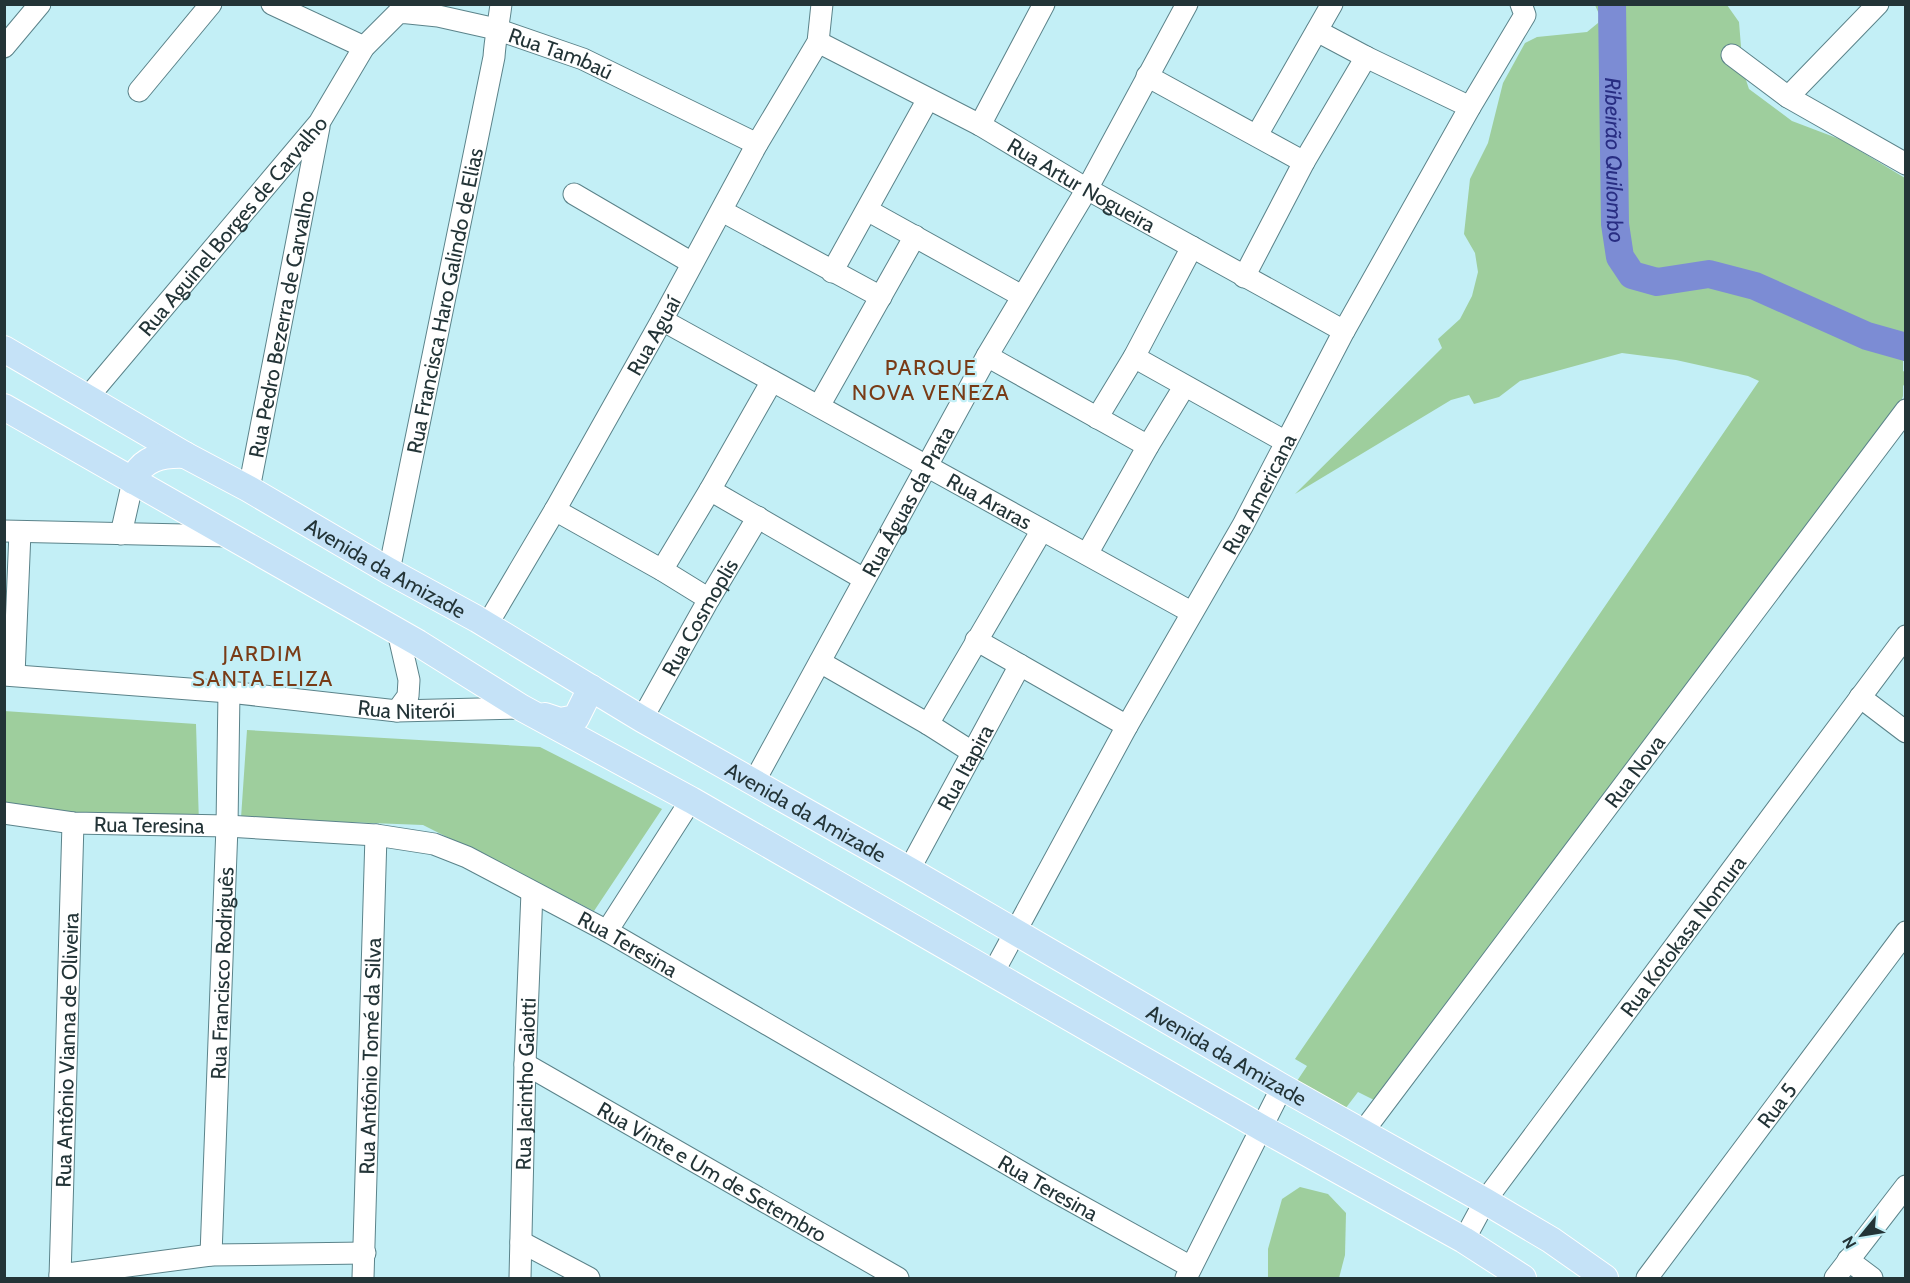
<svg xmlns="http://www.w3.org/2000/svg" width="1910" height="1283" font-family="Cabin,sans-serif">
	<rect width="100%" height="100%" fill="#c3eff6"/>
	<g fill="#9ece9d">
		<path d="M1595,5H1727L1739,22L1743,71L1749,89L1792,121L1842,140L1905,178L1906,361H1903V371L1905,372L1906,382L1903,386V396L1896,417L1378,1102L1358,1092L1339,1117L1293,1087L1307,1066L1295,1059L1759,381L1748,376L1676,360L1622,353L1520,381L1499,397L1474,404L1469,395L1451,400L1295,494L1442,348L1438,339L1460,319L1472,296L1478,272L1475,253L1464,234L1470,179L1488,143L1503,83L1525,43L1537,37L1587,32L1598,23L1599,14Z"/>
		<path d="M4,711L196,724L199,824L5,809Z"/>
		<path d="M247,730L540,747L662,809L594,911L423,825L241,818Z"/>
		<path d="M1300,1187L1328,1194L1346,1213L1345,1255L1339,1278H1268V1249L1282,1199Z"/>
	</g>
	<g fill="none" stroke-linecap="round" stroke-linejoin="round">
		<path stroke="#7c8cd4" stroke-width="28" id="s1" d="M1612,4L1615,224L1620,257L1632,275L1657,282L1709,274L1755,286L1867,336L1906,347"/>
		<g stroke="#5b838a" stroke-width="23">
			<g id="minor">
				<path d="M272,4L364,47"/>
				<path d="M1317,31L1366,57L1470,107"/>
				<path id="s2" d="M818,42L980,125L1087,189L1344,331"/>
				<path d="M4,47L40,4"/>
				<path d="M1732,55L1788,97L1906,164"/>
				<path d="M1147,76L1304,162"/>
				<path d="M139,91L211,4"/>
				<path d="M1788,97L1878,4"/>
				<path d="M980,125L1044,4"/>
				<path d="M1257,135L1332,4"/>
				<path d="M574,194L692,263"/>
				<path d="M867,210L1022,296"/>
				<path d="M722,211L881,297"/>
				<path d="M832,272L928,99"/>
				<path d="M1244,277L1304,162L1366,57"/>
				<path id="s3" d="M662,320L1191,612"/>
				<path d="M987,356L1148,446"/>
				<path d="M1134,357L1286,442"/>
				<path id="s4" d="M88,397L319,123L364,47L399,12L438,16L496,29L583,59L757,144"/>
				<path d="M819,406L915,236"/>
				<path d="M1097,418L1134,357L1192,247"/>
				<path id="s5" d="M249,489L319,127"/>
				<path d="M710,490L864,579"/>
				<path d="M555,510L662,570L709,599"/>
				<path d="M4,531L230,536"/>
				<path d="M121,534L133,481"/>
				<path d="M1087,554L1148,446L1184,387"/>
				<path d="M662,570L710,490L772,381"/>
				<path id="s6" d="M389,571L494,57C495,39 499,22 501,4"/>
				<path id="s7" d="M487,625L555,510L662,320L757,144L818,42L822,4"/>
				<path d="M976,640L1127,726"/>
				<path d="M820,662L928,724L972,752"/>
				<path id="s8" d="M4,675L229,692L397,711L522,708"/>
				<path d="M14,675L20,532"/>
				<path d="M1860,697L1906,732"/>
				<path d="M397,711L408,696L409,680L398,632"/>
				<path id="s9" d="M642,719L709,599L758,517"/>
				<path d="M928,724L1042,530"/>
				<path id="s10" d="M754,782L987,356L1087,189L1187,4"/>
				<path id="s11" d="M4,813L73,823L227,826L376,835L434,844L467,857L607,931L1052,1190L1191,1267"/>
				<path id="s12" d="M909,870L1020,665"/>
				<path d="M607,931L691,800"/>
				<path id="s13" d="M993,973L1127,726L1243,525L1344,331L1470,107L1525,15L1521,4"/>
				<path id="s14" d="M525,1064L898,1278"/>
				<path id="s15" d="M1362,1133L1906,410"/>
				<path id="s16" d="M1464,1240L1485,1201L1906,636"/>
				<path d="M521,1242L589,1278"/>
				<path id="s17" d="M211,1255L227,826L229,692"/>
				<path d="M1848,1260L1872,1278"/>
				<path d="M60,1275L211,1255L365,1253"/>
				<path id="s18" d="M60,1278L73,823"/>
				<path id="s19" d="M363,1278L376,835"/>
				<path id="s20" d="M520,1278L525,1064L532,892"/>
				<path d="M1186,1278L1282,1087"/>
				<path id="s21" d="M1647,1278L1906,932"/>
				<path d="M1835,1278L1906,1186"/>
			</g>
		</g>
		<g stroke="#fff" stroke-width="28">
			<g id="major">
				<path id="s22" d="M4,349L185,455L249,489L389,571L477,619L642,719L909,870L1282,1087L1485,1201L1551,1240L1605,1278"/>
				<path d="M4,407L418,643L522,708L691,800L1262,1128L1464,1240L1523,1278"/>
				<path d="M133,481C141,458 163,454 185,455"/>
				<path d="M545,716L560,721L576,718L591,688"/>
			</g>
		</g>
		<use href="#minor" stroke="#fff" stroke-width="21"/>
		<use href="#major" stroke="#c5e2f7" stroke-width="26"/>
	</g>
	<g text-anchor="middle" dominant-baseline="central" stroke-width="4.5" stroke-linejoin="round" paint-order="stroke">
		<g font-size="21" fill="#233437" stroke="#c3eff6">
			<text stroke="none"><textPath href="#s4" startOffset="664">Rua Tambaú</textPath></text>
			<text stroke="none"><textPath href="#s2" startOffset="300">Rua Artur Nogueira</textPath></text>
			<text stroke="none"><textPath href="#s4" startOffset="224">Rua Aguinel Borges de Carvalho</textPath></text>
			<text stroke="none"><textPath href="#s6" startOffset="276">Rua Francisca Haro Galindo de Elias</textPath></text>
			<text stroke="none"><textPath href="#s5" startOffset="168">Rua Pedro Bezerra de Carvalho</textPath></text>
			<text stroke="none"><textPath href="#s7" startOffset="334">Rua Aguaí</textPath></text>
			<text stroke="none"><textPath href="#s13" startOffset="548">Rua Americana</textPath></text>
			<text stroke="none"><textPath href="#s3" startOffset="374">Rua Araras</textPath></text>
			<text stroke="none"><textPath href="#s10" startOffset="320">Rua Águas da Prata</textPath></text>
			<text stroke="none"><textPath href="#s22" startOffset="440">Avenida da Amizade</textPath></text>
			<text stroke="none"><textPath href="#s9" startOffset="117">Rua Cosmoplis</textPath></text>
			<text stroke="none"><textPath href="#s8" startOffset="404">Rua Niterói</textPath></text>
			<text stroke="none"><textPath href="#s12" startOffset="117">Rua Itapira</textPath></text>
			<text stroke="none"><textPath href="#s15" startOffset="453">Rua Nova</textPath></text>
			<text stroke="none"><textPath href="#s22" startOffset="926">Avenida da Amizade</textPath></text>
			<text stroke="none"><textPath href="#s11" startOffset="146">Rua Teresina</textPath></text>
			<text stroke="none"><textPath href="#s16" startOffset="375">Rua Kotokasa Nomura</textPath></text>
			<text stroke="none"><textPath href="#s11" startOffset="650">Rua Teresina</textPath></text>
			<text stroke="none"><textPath href="#s17" startOffset="282">Rua Francisco Rodriguês</textPath></text>
			<text stroke="none"><textPath href="#s18" startOffset="228">Rua Antônio Vianna de Oliveira</textPath></text>
			<text stroke="none"><textPath href="#s22" startOffset="1412">Avenida da Amizade</textPath></text>
			<text stroke="none"><textPath href="#s19" startOffset="222">Rua Antônio Tomé da Silva</textPath></text>
			<text stroke="none"><textPath href="#s20" startOffset="194">Rua Jacintho Gaiotti</textPath></text>
			<text stroke="none"><textPath href="#s21" startOffset="216">Rua 5</textPath></text>
			<text stroke="none"><textPath href="#s14" startOffset="216">Rua Vinte e Um de Setembro</textPath></text>
			<text stroke="none"><textPath href="#s11" startOffset="1136">Rua Teresina</textPath></text>
		</g>
		<g font-size="22" font-style="italic" fill="#282d82" stroke="#c3eff6">
			<text stroke="none"><textPath href="#s1" startOffset="156">Ribeirão Quilombo</textPath></text>
		</g>
		<g font-size="22" letter-spacing="1.5" fill="#793b16" stroke="#c3eff6">
			<text x="931" y="367">PARQUE<tspan x="931" dy="25">NOVA VENEZA</tspan></text>
			<text x="263" y="653">JARDIM<tspan x="263" dy="25">SANTA ELIZA</tspan></text>
		</g>
	</g>
	<rect width="1910" height="1283" fill="none" stroke="#233437" stroke-width="12"/>
	<g transform="translate(1862 1235) rotate(240)" stroke="#c3eff6" stroke-width="4.5" paint-order="stroke">
	<path d="M0-4.5L10 22L0 15L-10 22Z" fill="#233437"/>
	<text y="-9" font-size="16" font-weight="bold" text-anchor="middle" fill="#233437">N</text>
	</g>
</svg>
